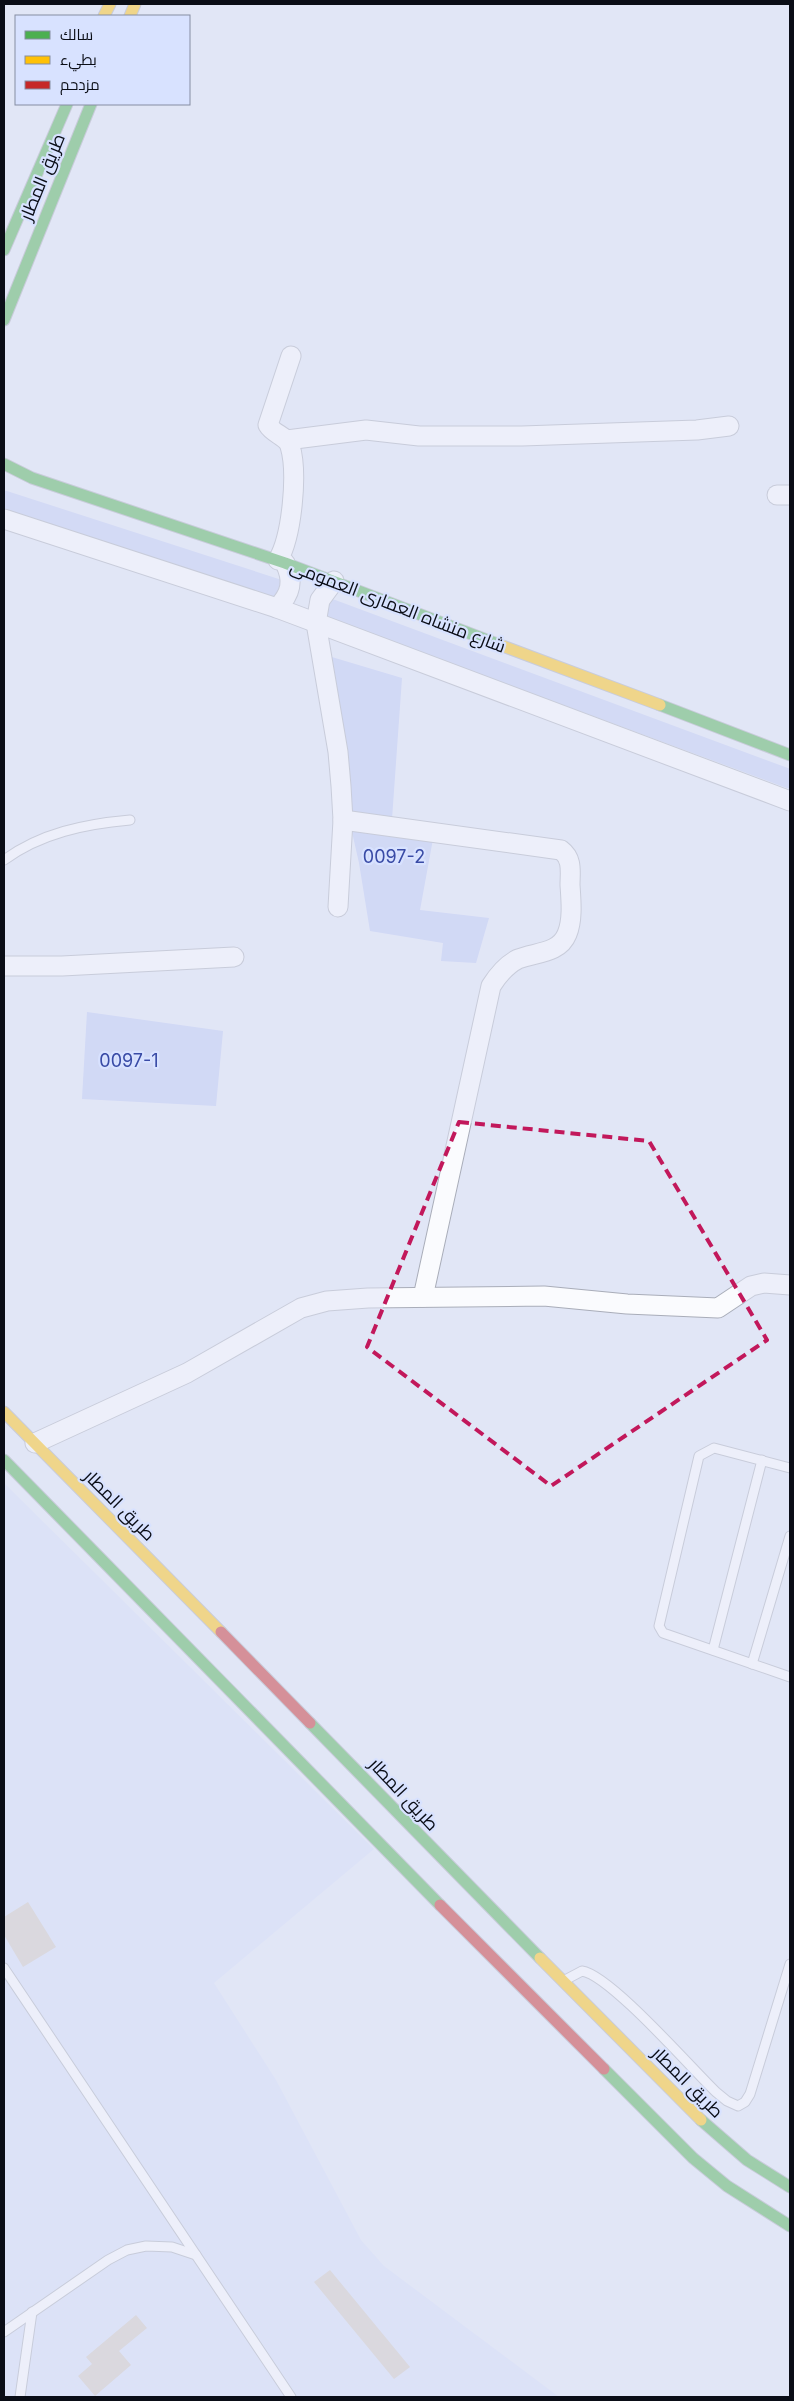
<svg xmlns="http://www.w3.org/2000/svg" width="794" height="2401" font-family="Inter,Cairo,sans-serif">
	<rect width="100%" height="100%" fill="#e1e6f6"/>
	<path fill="#d5def9" d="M4,1483L374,1849L214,1983L276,2080L361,2240L384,2266L559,2397H4Z"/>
	<g fill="#bcc9f4">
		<path d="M325,655L402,678L392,819L435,828L420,910L489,918L476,963L441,961L443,943L370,931L359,863L345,801Z"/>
		<path d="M87,1012L223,1031L216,1106L82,1099Z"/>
	</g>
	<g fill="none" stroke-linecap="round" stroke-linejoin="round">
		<g stroke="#c1cdf3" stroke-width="19">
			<path d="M4,500L282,590"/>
			<path d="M332,609L790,779"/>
		</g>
	</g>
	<g fill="#d0c8c0">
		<path d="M28,1902L56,1947L23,1967L4,1935V1917Z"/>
		<path d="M330,2270L410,2367L394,2379L314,2282Z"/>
		<path d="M136,2315L147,2328L119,2351L131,2365L95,2396L78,2376L92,2364L86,2357Z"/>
	</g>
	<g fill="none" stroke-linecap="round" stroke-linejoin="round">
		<g stroke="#a9adb9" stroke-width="11">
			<g id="lane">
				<path d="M4,860C41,833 85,824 130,820"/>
				<path d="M790,1468L714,1448L699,1456L659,1626L663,1633L790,1677"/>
				<path d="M713,1650L762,1460"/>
				<path d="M752,1664L790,1536"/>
				<path d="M4,1968L291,2397"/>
				<path d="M565,1980L582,1971C610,1975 691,2068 716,2092L727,2101L738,2106L745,2102L750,2094L790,1964"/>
				<path d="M4,2332L108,2260L127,2250L146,2246L172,2247L196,2255"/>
				<path d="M20,2397L32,2312"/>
			</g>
		</g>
		<g stroke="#a9adb9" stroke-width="21">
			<g id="street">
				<path d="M287,440L366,430L419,436H522L697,430L729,426"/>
				<path d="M777,495H790"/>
				<path d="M4,519L277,608L790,801"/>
				<path d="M278,560C292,536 298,473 290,446C287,436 273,434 268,425L291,356"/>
				<path d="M334,581L320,600L316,623L338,752L341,786L343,820L338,907"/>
				<path d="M277,608C291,594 294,581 285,563"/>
				<path d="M343,820L561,850C573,859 570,872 570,885C571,900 573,920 567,934C559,954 535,952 518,959C506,965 498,975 491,986L423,1297"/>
				<path d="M4,966H62L234,957"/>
				<path d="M35,1443L187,1373L301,1308L327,1301L368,1298L544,1296L627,1304L718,1308L751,1286L764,1283L790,1285"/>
			</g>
		</g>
		<g stroke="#a9adb9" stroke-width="13">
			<g id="fast">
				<path d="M4,250L67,104"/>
				<path d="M4,320L91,104"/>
				<path d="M4,464L32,478L285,563L500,645"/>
				<path d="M660,705L790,755"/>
				<path d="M4,1460L440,1905"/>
				<path d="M310,1723L540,1958"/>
				<path d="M604,2069L693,2158L727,2186L790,2226"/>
				<path d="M701,2120L747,2160L790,2187"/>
			</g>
		</g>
		<g stroke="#a9adb9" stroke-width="13">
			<g id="slow">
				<path d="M104,16L110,4"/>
				<path d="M130,16L135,4"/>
				<path d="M500,645L660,705"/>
				<path d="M4,1412L221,1632"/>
				<path d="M540,1958L701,2120"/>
			</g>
		</g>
		<g stroke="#a9adb9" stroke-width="13">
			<g id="jam">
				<path d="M221,1632L310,1723"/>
				<path d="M440,1905L604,2069"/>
			</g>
		</g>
		<use href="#lane" stroke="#fafbfe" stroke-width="9"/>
		<use href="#street" stroke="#fafbfe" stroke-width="19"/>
		<use href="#fast" stroke="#4caf50" stroke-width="11"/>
		<use href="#slow" stroke="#ffc107" stroke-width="11"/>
		<use href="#jam" stroke="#c62828" stroke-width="11"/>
	</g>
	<path d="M0 0H794V2401H0ZM459,1122L649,1141L767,1340L551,1486L367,1347Z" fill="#e1e6f6" fill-opacity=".55" fill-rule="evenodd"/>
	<path fill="none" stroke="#c2185b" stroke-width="4" stroke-dasharray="10 6" stroke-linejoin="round" d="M459,1122L649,1141L767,1340L551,1486L367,1347Z"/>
	<g text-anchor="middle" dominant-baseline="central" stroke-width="4.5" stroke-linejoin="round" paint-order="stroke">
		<g font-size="18" fill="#0a0d16" stroke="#d8e2ff">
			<text transform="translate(42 177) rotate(-68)">طريق المطار</text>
			<text transform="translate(398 606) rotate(21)">شارع منشاه العمارى العمومى</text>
			<text transform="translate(120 1505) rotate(45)">طريق المطار</text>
			<text transform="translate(404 1794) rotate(47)">طريق المطار</text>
			<text transform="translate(688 2082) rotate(45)">طريق المطار</text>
		</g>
		<g font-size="18" fill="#394ba6" stroke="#d8e2ff">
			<text x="394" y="856">0097-2</text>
			<text x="129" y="1060">0097-1</text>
		</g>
	</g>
	<rect width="794" height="2401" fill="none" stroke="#0a0d16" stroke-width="10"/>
	<rect x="15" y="15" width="175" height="90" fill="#d8e2ff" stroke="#868da2"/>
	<rect x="25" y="31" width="25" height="8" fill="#4caf50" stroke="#868da2"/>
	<text x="60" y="40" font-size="15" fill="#0a0d16">سالك</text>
	<rect x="25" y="56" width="25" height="8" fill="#ffc107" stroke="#868da2"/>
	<text x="60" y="65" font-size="15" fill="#0a0d16">بطيء</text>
	<rect x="25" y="81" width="25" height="8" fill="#c62828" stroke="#868da2"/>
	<text x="60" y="90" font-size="15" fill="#0a0d16">مزدحم</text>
</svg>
